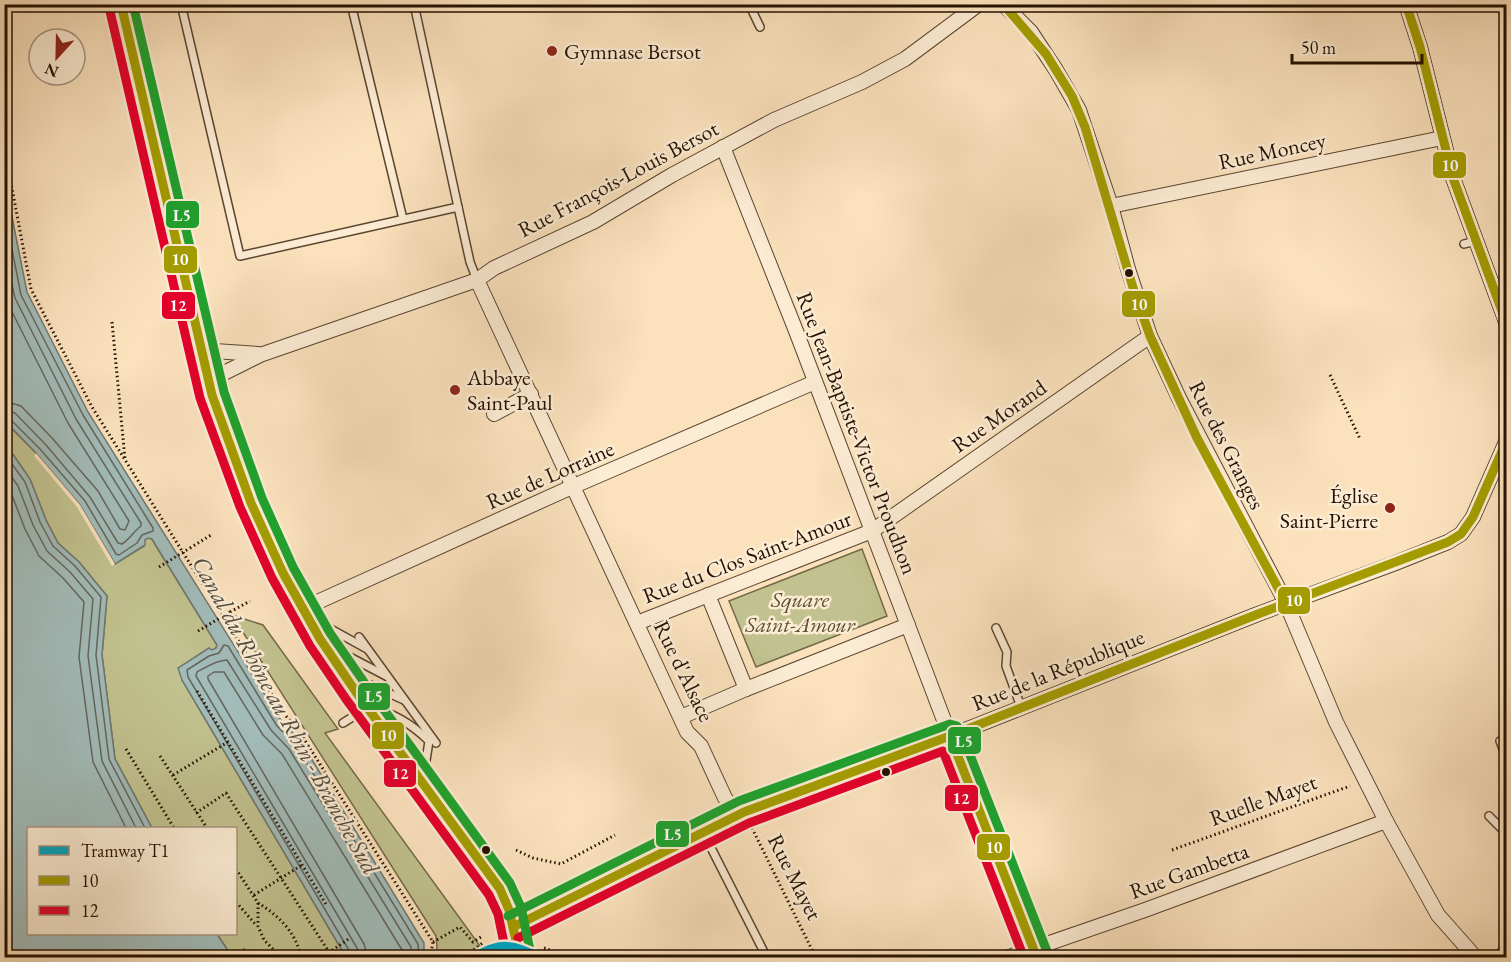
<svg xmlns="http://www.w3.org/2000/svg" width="1511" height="962" font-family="'EB Garamond',serif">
	<rect width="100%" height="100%" fill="#fbe2bd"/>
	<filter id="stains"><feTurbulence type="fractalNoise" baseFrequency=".00333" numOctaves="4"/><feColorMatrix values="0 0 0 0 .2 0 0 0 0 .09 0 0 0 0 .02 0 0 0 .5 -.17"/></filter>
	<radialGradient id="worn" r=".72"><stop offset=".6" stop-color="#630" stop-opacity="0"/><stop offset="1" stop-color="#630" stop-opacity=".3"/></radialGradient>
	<g fill="#c1c28f" stroke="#736a48" stroke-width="1.5">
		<path d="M4,421L36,453L80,505L115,564L144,546V540L148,538L152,539L158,549L217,645L216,648L182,680L346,957H251L244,949L232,957L217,934H236V828H152L115,759L102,655L107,596L79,562L58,543L46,520L30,479L5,443Z"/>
		<path d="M862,549L887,616L756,667L729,601Z"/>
		<path d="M232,615L263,625L338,729L325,733L488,957H436L437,947L436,936Z"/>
	</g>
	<g fill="#a2bcba" stroke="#707870" stroke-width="1.5">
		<path d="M4,177L27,292L88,412L282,722L300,740L424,943V957H346L182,680L178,668L209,648L212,650L216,648L217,645L158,549L152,539L148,538L145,540V545L115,564L80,505L36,453L5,421Z"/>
		<path d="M5,443L30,479L46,520L58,543L79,562L107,596L102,655L115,759L152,828H28V934H217L232,957L244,949L251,957H5Z"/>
	</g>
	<path fill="#fbe2bd" d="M36,453L80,505L115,564L112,566L77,507L34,456Z"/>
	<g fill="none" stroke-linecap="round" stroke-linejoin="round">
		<g stroke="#64665d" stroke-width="1.5">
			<path d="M4,209L21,295L83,415L153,528V531L142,535L137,543L119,555L116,554L85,501L40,449L11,420L4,418"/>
			<path d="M4,249L15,298L76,419L141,523V526C133,532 130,539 122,544L118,543L90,497L46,445L15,413L4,410"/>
			<path d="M4,296L68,423L129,521L125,530L120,529L98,491L52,438L21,406L4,401"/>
			<path d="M4,453L25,482L40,522L53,546L75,566L101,597L96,655L109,759L145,828"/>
			<path d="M4,466L18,486L33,525L47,551L70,572L93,599L88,656L102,761L136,828"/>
			<path d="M4,482L10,490L25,529L39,556L63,578L84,602L79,657L93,762L126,828"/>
			<path d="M351,958L350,952L188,677L187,670L209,656L219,653L224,645L228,646L277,726L295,744L418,944L419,958"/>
			<path d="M359,958L357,948L196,676L197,672C206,667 217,660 227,660L271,730L289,749L411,947V958"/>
			<path d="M368,958L364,944L208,679V676L214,672H224L263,735L282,754L402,950V958"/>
		</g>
		<g stroke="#5a452f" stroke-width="10">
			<g id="lane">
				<path d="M181,4L240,256L458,207L470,262L477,280"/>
				<path d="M351,4L403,219"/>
				<path d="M414,4L458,207"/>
				<path d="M749,4L760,27"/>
				<path d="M1464,244L1476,241"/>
				<path d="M311,618L367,649"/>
				<path d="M996,628L1007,652L1006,666L1021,707"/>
				<path d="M359,637L436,743"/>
				<path d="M327,645L386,676"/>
				<path d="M346,674L404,700"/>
				<path d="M343,723L368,707C391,712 412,724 429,741L423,780"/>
				<path d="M1500,741L1506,757"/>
				<path d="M1489,816L1506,833"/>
				<path d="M703,832L767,958"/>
			</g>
		</g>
		<g stroke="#5a452f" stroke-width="16">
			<g id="street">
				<path d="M121,4L212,395C242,491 283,588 341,671C381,728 425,782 465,840C477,858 493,876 504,896C513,914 513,938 520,958"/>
				<path d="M1003,4L1031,32L1056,70L1079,110L1111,206L1128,269L1150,336L1179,398L1286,603L1336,722L1386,821L1438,915L1476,958"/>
				<path d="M1406,4L1420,47L1453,178L1506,322"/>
				<path d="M723,147L796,331L950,736L1037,958"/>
				<path d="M1111,206L1442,138"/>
				<path d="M477,280L687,732L701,746L725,798L737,815"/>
				<path d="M200,350L258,354"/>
				<path d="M208,381L260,355L477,280L494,268L593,222L672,175L774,120L862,82L905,59L979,4"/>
				<path d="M494,414L531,394"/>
				<path d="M708,595L746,689"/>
				<path d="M302,609L574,486L815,382"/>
				<path d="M637,623L872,531L1150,336"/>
				<path d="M681,717L746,689L908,625"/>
				<path d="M513,927L744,812L950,736L1258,614L1393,564L1448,542L1461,534L1473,517L1506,442"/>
				<path d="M499,958L507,945L512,929"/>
				<path d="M1006,958L1145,910L1386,821"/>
				<path d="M1501,958L1506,950"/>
			</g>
		</g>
		<g stroke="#251100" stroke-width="3" stroke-dasharray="1.5 3" stroke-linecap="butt">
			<path d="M4,146L31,289L92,407L284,714L297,728L433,942L430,958"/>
			<path d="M112,322L125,459"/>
			<path d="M1330,375L1360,439"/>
			<path d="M190,548L211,535"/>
			<path d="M230,612L250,601"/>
			<path d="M197,691L327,906"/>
			<path d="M126,749L174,828"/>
			<path d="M160,756L207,828"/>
			<path d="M173,775L228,742"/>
			<path d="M196,813L226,793L329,952"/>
			<path d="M750,824L816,958"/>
			<path d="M516,850L533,858L561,864L615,835"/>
			<path d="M1172,850L1350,786"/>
			<path d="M236,869L258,903V926L264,940L277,953L284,958"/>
			<path d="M254,895L302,865"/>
			<path d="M236,902L256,925"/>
			<path d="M258,903C278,915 297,933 301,958"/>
			<path d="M433,942L460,927L473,942L481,937"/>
			<path d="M544,948L573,958"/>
			<path d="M321,958L350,938"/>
			<path d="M463,958L484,942"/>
		</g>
		<use href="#lane" stroke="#fcecd4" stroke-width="7"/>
		<use href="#street" stroke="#fcecd4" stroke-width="14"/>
		<g stroke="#251100" stroke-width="3" stroke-dasharray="1.5 3" stroke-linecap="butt">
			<path d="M159,567L190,548"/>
			<path d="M198,631L230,612"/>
		</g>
		<g stroke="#fcecd4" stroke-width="14">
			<g id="bus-1">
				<path d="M121,4L212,395L251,503L283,573L320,639L356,692L500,889L509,910L520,958"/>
				<path d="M1003,4L1046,54L1072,96L1085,127L1134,291L1150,336L1197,438L1286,603"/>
				<path d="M1406,4L1420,47L1453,178L1506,322"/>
				<path d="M950,736L1037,958"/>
				<path d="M513,927L744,812L950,736L1258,614L1448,542L1461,534L1473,517L1506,442"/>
			</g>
		</g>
		<g stroke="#fcecd4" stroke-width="14">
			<g id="bus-2">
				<path d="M109,7L200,398L240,507L272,578L310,646L346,699L489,895L498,914L507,958"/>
				<path d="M518,938L749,823L943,751L1024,958"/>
			</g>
		</g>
		<g stroke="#fcecd4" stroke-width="14">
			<g id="bus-3">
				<path d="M133,4L224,392L262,498L293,567L330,633L366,685L510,883L521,907L531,955"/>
				<path d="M508,916L739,801L950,724L957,726L961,732L1048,954"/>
			</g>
		</g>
		<use href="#bus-1" stroke="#a49c00" stroke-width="9"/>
		<use href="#bus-2" stroke="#e4002b" stroke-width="9"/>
		<use href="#bus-3" stroke="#1fa22e" stroke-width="9"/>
		<g stroke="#fcecd4" stroke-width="14">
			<path id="tram-1" d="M474,958C499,941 514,944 540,958"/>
		</g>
		<use href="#tram-1" stroke="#00a5c2" stroke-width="9"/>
	</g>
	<g fill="#8f2418" stroke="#fcecd4" stroke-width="2">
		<circle cx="552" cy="51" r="6"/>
		<circle cx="455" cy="390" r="6"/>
		<circle cx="1390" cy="508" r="6"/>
	</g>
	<g fill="#251100" stroke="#fcecd4" stroke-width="2">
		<circle cx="1129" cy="273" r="5"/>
		<circle cx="886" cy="772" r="5"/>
		<circle cx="486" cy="850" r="5"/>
	</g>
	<g text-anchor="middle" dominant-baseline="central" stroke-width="5" stroke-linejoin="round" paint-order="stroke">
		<g font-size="22" fill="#251100" stroke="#fcecd4" text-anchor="start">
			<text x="564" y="51">Gymnase Bersot</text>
			<text x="467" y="377">Abbaye<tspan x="467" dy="25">Saint-Paul</tspan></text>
			<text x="1378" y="495" text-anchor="end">Église<tspan x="1378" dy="25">Saint-Pierre</tspan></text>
		</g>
		<g font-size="22" fill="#251100" stroke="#fcecd4">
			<text transform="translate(1272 151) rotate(-12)">Rue Moncey</text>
			<text transform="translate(618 179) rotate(-28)">Rue François-Louis Bersot</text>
			<text transform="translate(999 416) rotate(-35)">Rue Morand</text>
			<text transform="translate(857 433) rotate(69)">Rue Jean-Baptiste-Victor Proudhon</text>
			<text transform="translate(1227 445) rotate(63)">Rue des Granges</text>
			<text transform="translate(550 475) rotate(-24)">Rue de Lorraine</text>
			<text transform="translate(747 557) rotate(-21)">Rue du Clos Saint-Amour</text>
			<text transform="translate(1058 670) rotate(-22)">Rue de la République</text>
			<text transform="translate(684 671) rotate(64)">Rue d'Alsace</text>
			<text transform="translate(1263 800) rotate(-20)">Ruelle Mayet</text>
			<text transform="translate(1189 871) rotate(-20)">Rue Gambetta</text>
			<text transform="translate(795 877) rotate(63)">Rue Mayet</text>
		</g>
		<g font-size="22" font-style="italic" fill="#5c4f32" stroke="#fcecd4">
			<text x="800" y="599">Square<tspan x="800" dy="25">Saint-Amour</tspan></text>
		</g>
		<g font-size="24" font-style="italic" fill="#514d41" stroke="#fcecd4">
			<text transform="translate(286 715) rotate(61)">Canal du Rhône au Rhin - Branche Sud</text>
		</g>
	</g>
	<g stroke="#fcecd4" stroke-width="2">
		<rect x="1432" y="151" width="35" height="28" rx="6" fill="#a49c00"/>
		<rect x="165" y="200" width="35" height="29" rx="6" fill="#1fa22e"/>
		<rect x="163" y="245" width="35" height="29" rx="6" fill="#a49c00"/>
		<rect x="1121" y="290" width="35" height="28" rx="6" fill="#a49c00"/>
		<rect x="161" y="291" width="35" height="29" rx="6" fill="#e4002b"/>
		<rect x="1277" y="586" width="34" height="29" rx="6" fill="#a49c00"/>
		<rect x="357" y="682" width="34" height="29" rx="6" fill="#1fa22e"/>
		<rect x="371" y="721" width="34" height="29" rx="6" fill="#a49c00"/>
		<rect x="947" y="726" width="35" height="29" rx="6" fill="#1fa22e"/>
		<rect x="383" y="759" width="34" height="29" rx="6" fill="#e4002b"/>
		<rect x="944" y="784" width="35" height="28" rx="6" fill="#e4002b"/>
		<rect x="655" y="820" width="35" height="28" rx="6" fill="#1fa22e"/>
		<rect x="976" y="833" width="35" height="28" rx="6" fill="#a49c00"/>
	</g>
	<g font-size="16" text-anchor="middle" font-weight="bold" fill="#fff">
		<text x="1450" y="171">10</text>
		<text x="182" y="221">L5</text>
		<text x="180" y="265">10</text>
		<text x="1139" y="310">10</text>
		<text x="178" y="311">12</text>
		<text x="1294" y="606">10</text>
		<text x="374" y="702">L5</text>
		<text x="388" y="741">10</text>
		<text x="964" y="747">L5</text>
		<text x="400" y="779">12</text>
		<text x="961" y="804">12</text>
		<text x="673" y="840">L5</text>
		<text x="994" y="853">10</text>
	</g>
	<rect width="1511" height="962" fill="none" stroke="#fbe2bd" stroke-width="24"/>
	<rect x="6" y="6" width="1499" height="950" fill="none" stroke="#251100" stroke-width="3"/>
	<rect x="12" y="12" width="1487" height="938" fill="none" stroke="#251100" stroke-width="1.5"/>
	<rect x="27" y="827" width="210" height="108" fill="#fcecd4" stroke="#a6947f" stroke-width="1.5"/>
	<rect x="39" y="846" width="30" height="9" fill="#00a5c2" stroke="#a6947f" stroke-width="1.5"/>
	<text x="81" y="857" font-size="18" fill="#251100">Tramway T1</text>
	<rect x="39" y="876" width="30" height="9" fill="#a49c00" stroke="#a6947f" stroke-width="1.5"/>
	<text x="81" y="887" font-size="18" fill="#251100">10</text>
	<rect x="39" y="906" width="30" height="9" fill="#e4002b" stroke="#a6947f" stroke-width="1.5"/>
	<text x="81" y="917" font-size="18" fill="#251100">12</text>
	<g transform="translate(57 57) rotate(202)"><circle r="28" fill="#fcecd4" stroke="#a6947f" stroke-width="1.5"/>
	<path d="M0-4.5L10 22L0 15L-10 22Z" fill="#8f2418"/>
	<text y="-9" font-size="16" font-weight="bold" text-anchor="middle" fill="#251100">N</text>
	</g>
	<path d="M1292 54v9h130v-9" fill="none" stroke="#251100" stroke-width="3"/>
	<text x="1301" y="54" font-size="18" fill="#251100" stroke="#fcecd4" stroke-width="4.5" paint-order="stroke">50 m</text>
	<rect width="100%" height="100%" filter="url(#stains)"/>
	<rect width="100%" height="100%" fill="url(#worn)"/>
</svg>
